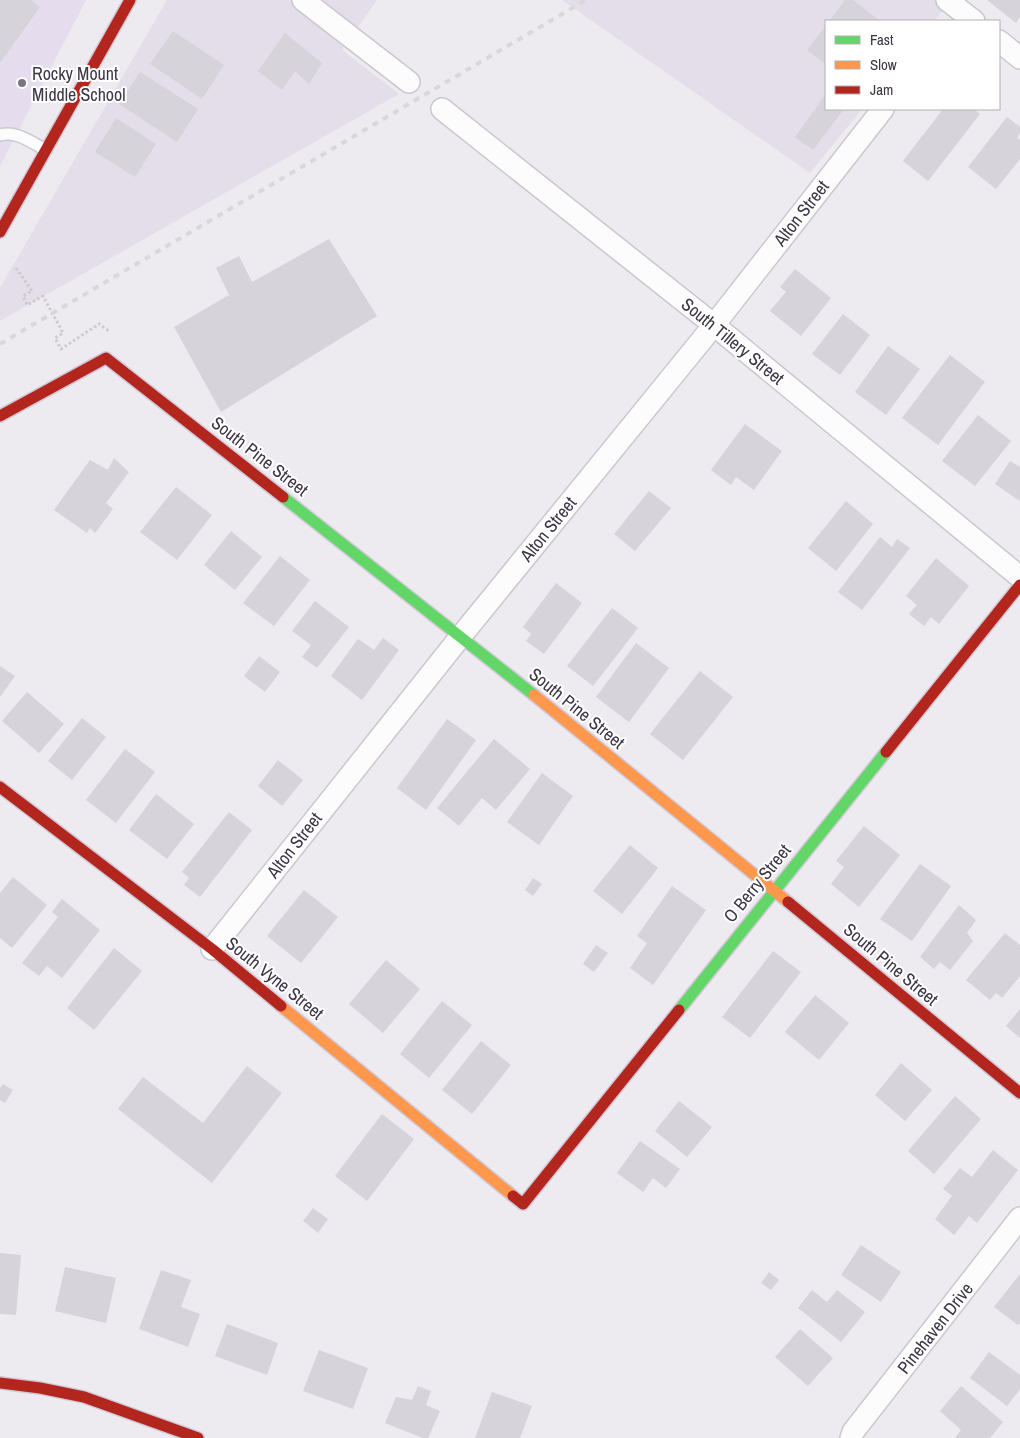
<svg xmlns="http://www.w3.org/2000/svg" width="1020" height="1438" font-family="'Archivo Narrow',sans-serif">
	<rect width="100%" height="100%" fill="#edeaf0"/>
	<g fill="#e4deea">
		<path d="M167,0H377L342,50L399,94L0,321V288Z"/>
		<path d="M562,0H937L946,7L934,21H826V109H862L810,173Z"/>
	</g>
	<path fill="#e5ddee" d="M0,0H86L0,166Z"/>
	<g fill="#d6d3da">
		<path d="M0,0H31L40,7L0,63Z"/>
		<path d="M845,0H853L880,21H829Z"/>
		<path d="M987,0H1020V17L1016,23Z"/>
		<path d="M826,25V65L807,50Z"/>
		<path d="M173,31L224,65L202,99L150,64Z"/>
		<path d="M285,33L322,63L309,84L295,71L282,90L258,71Z"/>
		<path d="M140,72L198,109L177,142L119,104Z"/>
		<path d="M826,94V109H844L813,150L795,137Z"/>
		<path d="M943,109H974L980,114L928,181L903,161Z"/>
		<path d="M1007,117L1020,127V133L1017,137L1020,140V159L996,189L968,167Z"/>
		<path d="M116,118L156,144L135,177L95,152Z"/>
		<path d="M329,239L377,316L221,412L174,327L229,295L216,268L239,256L252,282Z"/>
		<path d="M795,269L831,298L801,336L770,311L786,292L780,287Z"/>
		<path d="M843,314L870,335L840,375L812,354Z"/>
		<path d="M888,346L920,369L886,415L855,392Z"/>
		<path d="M950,355L985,382L938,445L902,418Z"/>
		<path d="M978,415L1011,441L975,486L942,461Z"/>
		<path d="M745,424L782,451L754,490L736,477L731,485L711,470Z"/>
		<path d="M114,458L129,472L106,503L113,509L95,533L90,528L87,533L54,510L90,460L108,470Z"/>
		<path d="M1010,461L1020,467V501L995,484Z"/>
		<path d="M176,487L212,515L177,560L140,532Z"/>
		<path d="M649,491L671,508L635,551L614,534Z"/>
		<path d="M846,501L873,524L836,571L808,548Z"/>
		<path d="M231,531L262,557L235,590L204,565Z"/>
		<path d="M880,537L892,547L897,539L910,548L862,610L838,592Z"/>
		<path d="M280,556L310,580L274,626L243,603Z"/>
		<path d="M936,558L969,586L939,624L931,617L924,626L909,614L917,605L906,596Z"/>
		<path d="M556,583L582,603L544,654L526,641L531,634L523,627Z"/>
		<path d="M315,601L349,627L317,668L302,657L311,645L292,631Z"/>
		<path d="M612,608L638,628L593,686L567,666Z"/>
		<path d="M383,638L399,650L362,700L331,676L358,639L374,650Z"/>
		<path d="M636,643L669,668L629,722L596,697Z"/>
		<path d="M259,656L280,672L265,692L244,676Z"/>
		<path d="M0,666L15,676L0,697Z"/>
		<path d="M700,671L733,697L683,760L650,734Z"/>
		<path d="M27,692L64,724L39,753L2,721Z"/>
		<path d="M82,718L106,737L72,780L48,761Z"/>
		<path d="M447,719L476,740L426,810L397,788Z"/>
		<path d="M494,739L530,769L496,810L482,798L459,826L437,808Z"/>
		<path d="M125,749L155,772L116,823L86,800Z"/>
		<path d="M278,760L303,780L282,806L258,786Z"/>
		<path d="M542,773L573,796L539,845L507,822Z"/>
		<path d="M156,794L194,824L167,859L129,830Z"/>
		<path d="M229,812L252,830L200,897L184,885L189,878L182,872Z"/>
		<path d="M864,826L900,855L859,907L831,884L844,867L836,861Z"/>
		<path d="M630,845L658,868L622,914L593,891Z"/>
		<path d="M920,864L951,886L912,941L880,919Z"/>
		<path d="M13,877L47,905L12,948L0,938V893Z"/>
		<path d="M533,878L542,884L533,896L525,890Z"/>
		<path d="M672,886L706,910L653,985L630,968L647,943L637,936Z"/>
		<path d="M304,890L338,917L301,963L267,936Z"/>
		<path d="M62,899L100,930L62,978L47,966L39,976L22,963L58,917L52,912Z"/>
		<path d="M959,905L976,920L967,933L973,941L950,970L940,962L934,969L920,957Z"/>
		<path d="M1005,933L1020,945V976L1002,998L996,993L990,1000L966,980Z"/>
		<path d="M596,945L608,953L594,972L583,964Z"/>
		<path d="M114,948L142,971L94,1030L67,1008Z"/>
		<path d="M773,951L801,972L750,1038L722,1017Z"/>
		<path d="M386,960L420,989L383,1033L349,1004Z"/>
		<path d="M815,995L849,1023L819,1060L785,1032Z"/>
		<path d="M442,1001L472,1025L429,1078L400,1054Z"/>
		<path d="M1020,1009V1038L1006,1026Z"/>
		<path d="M481,1041L511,1065L472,1114L442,1090Z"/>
		<path d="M901,1063L932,1090L905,1121L875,1095Z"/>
		<path d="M247,1066L282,1093L212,1183L118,1109L143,1077L203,1123Z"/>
		<path d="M3,1084L13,1090L5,1103L0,1100V1088Z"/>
		<path d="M955,1096L981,1119L934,1174L908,1151Z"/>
		<path d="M679,1101L712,1127L687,1157L655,1131Z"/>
		<path d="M382,1114L414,1139L367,1201L335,1176Z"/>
		<path d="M640,1141L680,1169L666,1188L653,1178L643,1192L617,1173Z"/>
		<path d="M993,1150L1018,1170L977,1223L969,1216L954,1235L935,1219L952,1196L943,1189L960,1168L972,1177Z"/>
		<path d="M313,1208L328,1219L318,1233L303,1221Z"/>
		<path d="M861,1245L901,1272L881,1302L841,1275Z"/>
		<path d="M0,1253L21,1255L16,1315L0,1314Z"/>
		<path d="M65,1267L116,1278L106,1323L55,1311Z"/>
		<path d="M161,1270L191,1280L181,1307L200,1314L188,1347L139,1329Z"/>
		<path d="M769,1272L779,1280L771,1290L761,1283Z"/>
		<path d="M1020,1274V1323L1018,1325L994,1307Z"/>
		<path d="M812,1290L827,1302L837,1290L865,1312L841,1342L798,1308Z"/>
		<path d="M227,1324L278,1343L267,1375L215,1356Z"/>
		<path d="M800,1329L833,1358L808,1386L775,1357Z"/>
		<path d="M319,1350L368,1368L353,1409L303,1391Z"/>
		<path d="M989,1352L1020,1375V1389L1007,1406L970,1378Z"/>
		<path d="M418,1386L431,1391L426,1405L440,1411L428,1438H423L385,1423L396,1397L412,1400Z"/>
		<path d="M961,1386L1003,1422L990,1438H955L961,1430L940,1411Z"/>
		<path d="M492,1392L532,1406L520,1438H475Z"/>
	</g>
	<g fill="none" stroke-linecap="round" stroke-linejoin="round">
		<g stroke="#cbc7cf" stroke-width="14">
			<path id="lane" d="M0,135C16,130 32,143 46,150"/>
		</g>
		<g stroke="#cbc7cf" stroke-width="24">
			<g id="street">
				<path d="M303,0L409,82"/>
				<path d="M947,0L974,21"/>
				<path d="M999,41L1020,58"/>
				<path d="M442,109L714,325L1020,577"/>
				<path d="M212,949L461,636L714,325L883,109"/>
				<path d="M851,1438L853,1432L1020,1218"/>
			</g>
		</g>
		<g stroke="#d1c9d9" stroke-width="14">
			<g id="fast">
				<path d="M283,497L534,695"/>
				<path d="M679,1010L886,752"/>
			</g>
		</g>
		<g stroke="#d1c9d9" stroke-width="14">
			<g id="slow">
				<path d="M534,695L788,902"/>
				<path d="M281,1006L513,1196"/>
			</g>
		</g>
		<g stroke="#d1c9d9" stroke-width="14">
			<g id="jam">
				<path d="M0,232L130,0"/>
				<path d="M0,416L106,358L283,497"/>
				<path d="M886,752L1020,585"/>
				<path d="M0,787L212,949L281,1006"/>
				<path d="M788,902L1020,1093"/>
				<path d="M513,1196L523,1204L679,1010"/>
				<path d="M0,1383L40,1388L84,1397L198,1438"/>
			</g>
		</g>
		<path stroke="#cdcbd1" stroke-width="3" stroke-dasharray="2.5 2.5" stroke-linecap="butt" d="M16,268L32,291L23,296L27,305L43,296L63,333L55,338L61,349L99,324L110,332"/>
		<use href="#lane" stroke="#fcfcfd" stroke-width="11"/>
		<use href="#street" stroke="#fcfcfd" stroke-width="21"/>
		<use href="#fast" stroke="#63d668" stroke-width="11"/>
		<use href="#slow" stroke="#ff974d" stroke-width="11"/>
		<use href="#jam" stroke="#b3261e" stroke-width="11"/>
		<path stroke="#d9d8d9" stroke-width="4" stroke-dasharray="6 6" stroke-linecap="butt" d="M0,344L586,0"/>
	</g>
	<circle fill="#7b7582" stroke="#fff" stroke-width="2" cx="22" cy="83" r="5"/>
	<g text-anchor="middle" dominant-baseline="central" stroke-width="4" stroke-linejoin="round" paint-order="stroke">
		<g font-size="18" fill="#3d3646" stroke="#fff" text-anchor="start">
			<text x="32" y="73">Rocky Mount<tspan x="32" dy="21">Middle School</tspan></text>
		</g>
		<g font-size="18" fill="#3d3646" stroke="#fff">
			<text transform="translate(801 213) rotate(-52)">Alton Street</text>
			<text transform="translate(733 341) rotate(39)">South Tillery Street</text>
			<text transform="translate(260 456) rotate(38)">South Pine Street</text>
			<text transform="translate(548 529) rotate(-51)">Alton Street</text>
			<text transform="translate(577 708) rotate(39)">South Pine Street</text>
			<text transform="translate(294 845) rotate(-52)">Alton Street</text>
			<text transform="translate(757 883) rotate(-51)">O Berry Street</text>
			<text transform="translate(891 964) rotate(40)">South Pine Street</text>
			<text transform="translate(275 978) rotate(39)">South Vyne Street</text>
			<text transform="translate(935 1328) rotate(-52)">Pinehaven Drive</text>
		</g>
	</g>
	<rect x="825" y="20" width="175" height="90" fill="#ffffff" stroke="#b1afb5"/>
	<rect x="835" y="36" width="25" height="8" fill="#63d668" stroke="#b1afb5"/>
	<text x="870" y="45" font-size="15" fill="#3d3646">Fast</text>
	<rect x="835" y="61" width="25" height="8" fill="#ff974d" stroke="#b1afb5"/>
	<text x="870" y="70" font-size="15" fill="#3d3646">Slow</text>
	<rect x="835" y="86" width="25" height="8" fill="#b3261e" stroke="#b1afb5"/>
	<text x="870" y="95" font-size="15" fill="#3d3646">Jam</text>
</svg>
